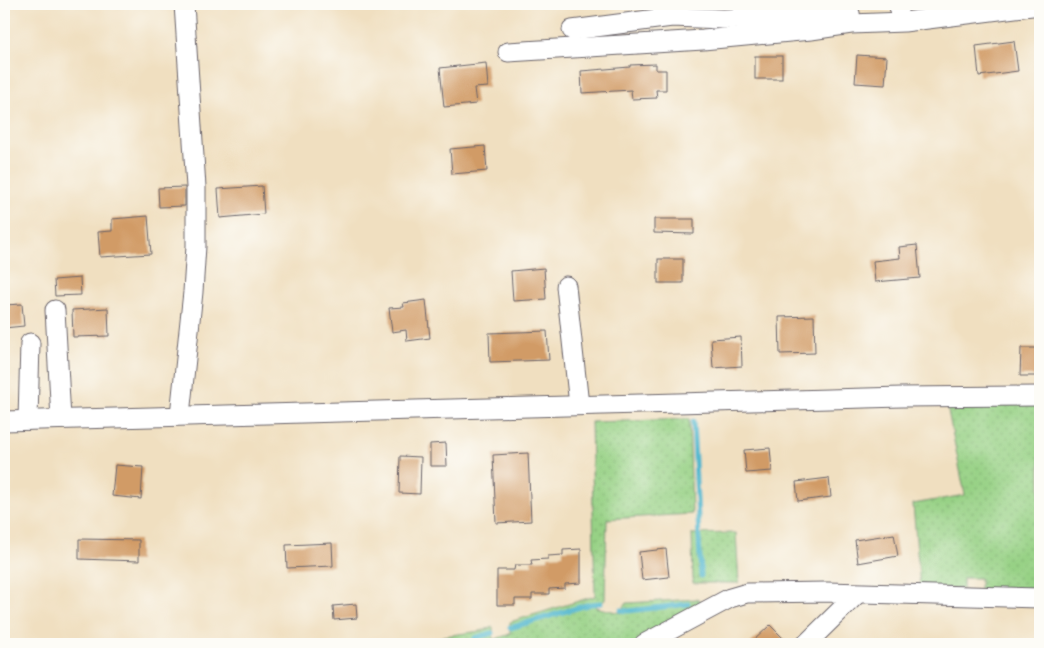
<svg xmlns="http://www.w3.org/2000/svg" width="1044" height="648" font-family="Kalam,sans-serif">
	<defs>
		<pattern id="grass-dots" width="8" height="8" patternUnits="userSpaceOnUse" patternTransform="scale(1.25)"><rect width="8" height="8" fill="#97d185"/><path d="M2 2h.1M6 6h.1" fill="none" stroke="#82b374" stroke-width="1.8" stroke-linecap="round"/></pattern>
	</defs>
	<rect width="100%" height="100%" fill="#fdfcf7"/>
	<filter id="ink" filterUnits="userSpaceOnUse"><feTurbulence type="fractalNoise" baseFrequency=".02" numOctaves="2"/><feDisplacementMap in="SourceGraphic" scale="10" xChannelSelector="R" yChannelSelector="G"/><feConvolveMatrix kernelMatrix="1 2 1 2 8 2 1 2 1" color-interpolation-filters="sRGB"/></filter>
	<filter id="wash" filterUnits="userSpaceOnUse"><feTurbulence type="fractalNoise" baseFrequency=".0096" numOctaves="4" result="noise"/><feDisplacementMap in="SourceGraphic" scale="20" xChannelSelector="R" yChannelSelector="G"/><feGaussianBlur stdDeviation="1.12" result="paint"/><feColorMatrix in="noise" values="0 0 0 0 0 0 0 0 0 0 0 0 0 0 0 0 0 1.4 0 .05"/><feComposite in="paint" operator="in"/></filter>
	<g filter="url(#wash)">
		<rect width="100%" height="100%" fill="#f0dfc0"/>
		<g fill="url(#grass-dots)" stroke="#5c7a60">
			<path d="M1040,403V592L980,590V578H963V589L920,588L913,504L965,495L947,406Z"/>
			<path d="M689,419L692,514L607,519L605,600L595,607L621,613L626,603L697,599L703,604L635,644H422L444,636L481,631L493,627V640L510,634V622L595,596L591,422Z"/>
			<path d="M736,533L739,583H693L692,534Z"/>
		</g>
		<g fill="none" stroke-linecap="round" stroke-linejoin="round">
			<g stroke="#4fb6cd" stroke-width="5">
				<path d="M693,421L701,576"/>
				<path d="M621,610L628,611L688,604"/>
				<path d="M510,628L590,604L601,603"/>
				<path d="M475,638L492,633"/>
			</g>
		</g>
		<g id="blocks">
			<g fill="#d19b66">
				<path d="M1014,41L1018,71L979,76L976,46Z"/>
				<path d="M857,55L887,57L885,85L855,83Z"/>
				<rect x="755" y="56" width="27" height="23"/>
				<path d="M486,63L488,87L474,88L476,104L444,107L440,68Z"/>
				<path d="M656,64V70H666V90H656L657,98L632,99L631,90L582,93L581,71L630,67V65Z"/>
				<path d="M485,146L487,171L452,174L450,149Z"/>
				<path d="M262,186L264,214L220,218L218,189Z"/>
				<path d="M185,187V206L159,207L158,188Z"/>
				<path d="M148,216L151,254L100,257L98,232L112,231V219Z"/>
				<path d="M654,219H694V234L654,233Z"/>
				<path d="M917,245L920,278L875,282L873,261L900,258L899,247Z"/>
				<rect x="658" y="259" width="25" height="24"/>
				<path d="M544,268L546,299L513,301L511,271Z"/>
				<path d="M80,278L81,295L55,296L54,280Z"/>
				<path d="M426,300L430,338L407,341L406,330L392,332L389,308L404,307L403,303Z"/>
				<path d="M22,304L24,326L4,328V305Z"/>
				<path d="M108,308L109,336L73,337L72,310Z"/>
				<path d="M814,316L815,353L780,354L779,317Z"/>
				<path d="M547,331L549,360L490,362L489,333Z"/>
				<path d="M741,337L742,366L713,368L711,339Z"/>
				<path d="M1021,348H1040V376H1020Z"/>
				<path d="M446,443L447,466H430V444Z"/>
				<path d="M770,448L772,471L746,473L744,450Z"/>
				<path d="M528,453L531,521L496,523L493,455Z"/>
				<path d="M400,456L421,457L420,494L399,493Z"/>
				<path d="M115,465L143,467L141,499L112,496Z"/>
				<path d="M829,478L831,497L798,501L796,482Z"/>
				<path d="M894,534L898,556L858,563L855,540Z"/>
				<path d="M79,539L139,540V561L79,559Z"/>
				<path d="M332,543L333,566L287,568L286,545Z"/>
				<path d="M581,549V583L565,584V588L549,589V594H532V599H515V605H497V570H514L515,565H532L531,560L548,559V556L563,555V550Z"/>
				<path d="M666,549L669,577L642,580L639,552Z"/>
				<path d="M356,604L357,618L334,620L333,606Z"/>
				<path d="M770,625L789,644H750Z"/>
			</g>
		</g>
	</g>
	<g filter="url(#ink)">
		<use href="#blocks" fill-opacity="0" stroke="#6a646a" stroke-width="1"/>
		<g fill="none" stroke-linecap="round" stroke-linejoin="round">
			<g stroke="#6a646a" stroke-width="21">
				<g id="minor">
					<path d="M899,4V7"/>
					<path d="M572,30L672,17L723,19L850,13L851,20"/>
					<path d="M508,52L703,40L811,30L851,24L904,22L1040,5"/>
					<path d="M566,286L579,405"/>
					<path d="M55,310L61,419"/>
					<path d="M180,415L193,292L196,246V187L184,4"/>
					<path d="M28,420L30,343"/>
					<path d="M4,421L902,397L1040,396"/>
					<path d="M644,644L730,598L747,593L827,592L1040,598"/>
					<path d="M806,644L857,594"/>
				</g>
			</g>
			<use href="#minor" stroke="#fff" stroke-width="19"/>
		</g>
	</g>
	<rect width="1044" height="648" fill="none" stroke="#fdfcf7" stroke-width="20"/>
</svg>
